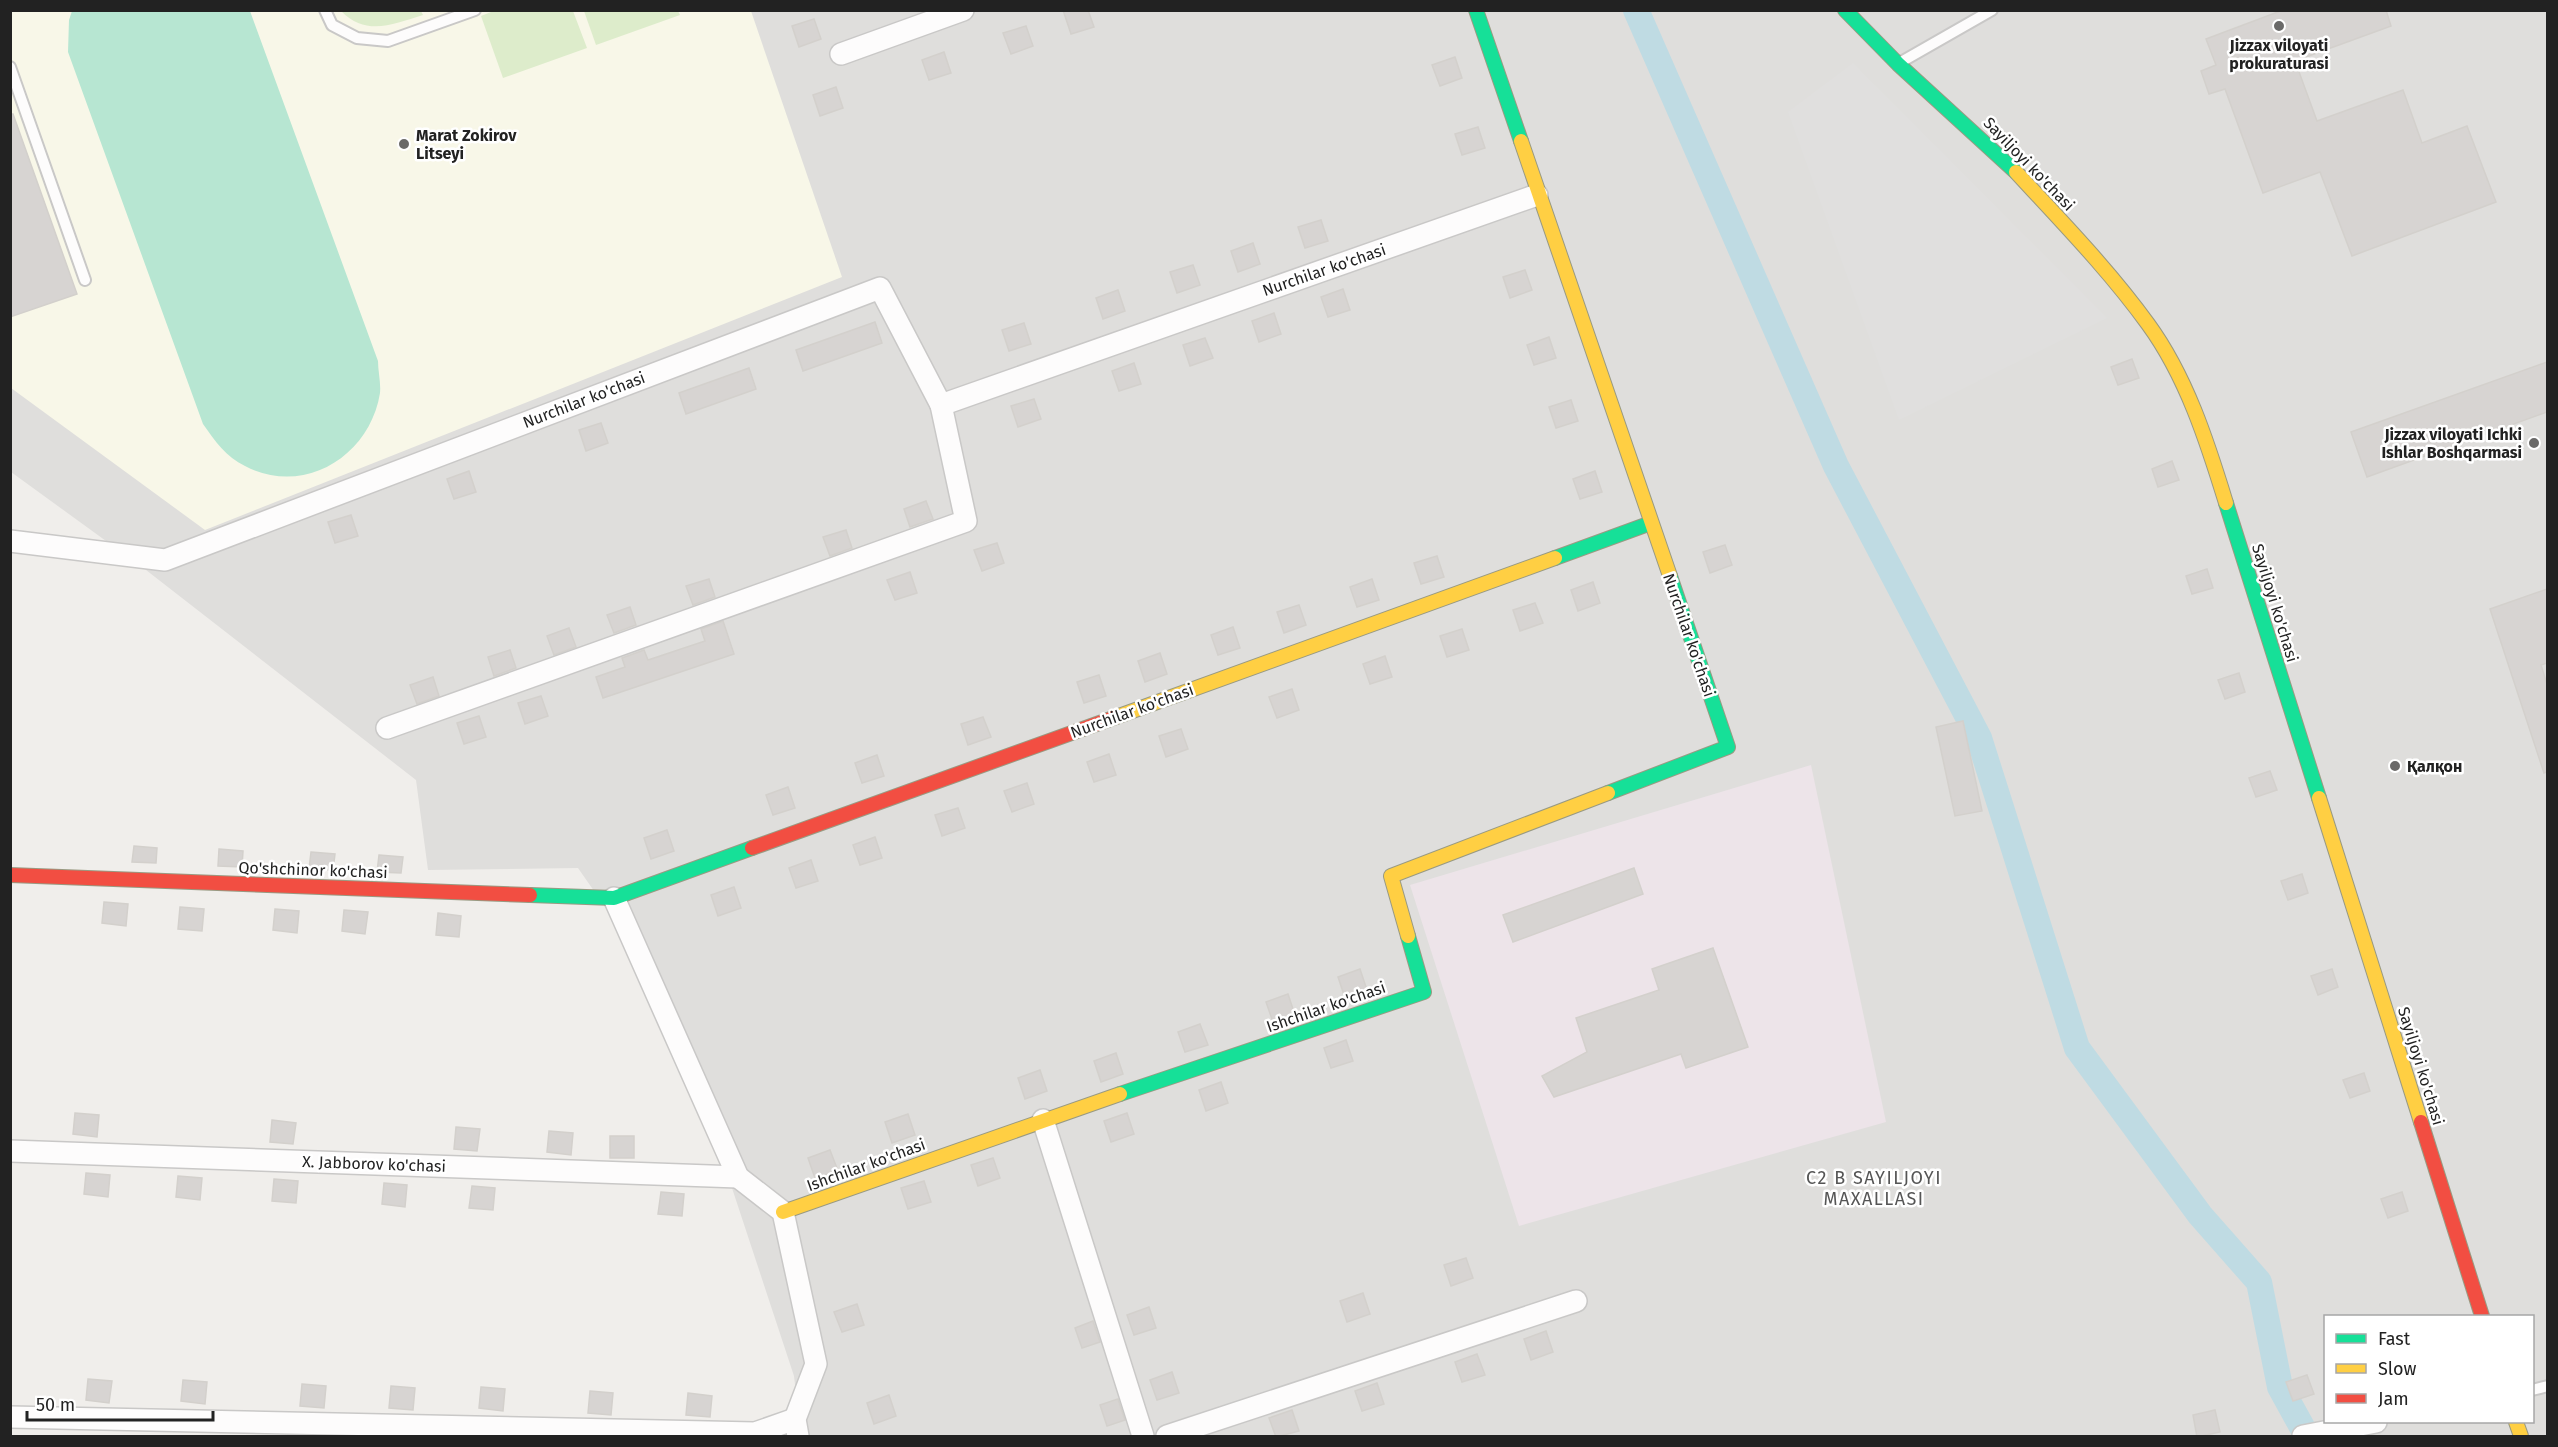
<svg xmlns="http://www.w3.org/2000/svg" width="2558" height="1447" font-family="'Fira Sans',sans-serif">
	<rect width="100%" height="100%" fill="#f0eeeb"/>
	<path fill="#dfdedc" fill-rule="evenodd" d="M11,11H2547V1436H801L794,1376L670,1000L578,868L428,870L416,780L146,570L11,472ZM2326,1316H2532V1422H2326Z"/>
	<path fill="#ede4e9" d="M1811,765L1886,1122L1519,1226L1410,885Z"/>
	<path fill="#f8f7e8" d="M11,11H751L842,277L205,530L11,388Z"/>
	<g fill="#ddeccb">
		<path d="M496,10L573,11L587,48L503,78L481,16Z"/>
		<path d="M341,11H421L423,15C393,24 367,37 341,11Z"/>
		<path d="M584,11H678L680,15L596,45Z"/>
	</g>
	<path fill="#b7e6d2" d="M72,11H250L378,361C378,371 381,383 380,393C370,456 304,497 245,466C226,457 215,441 203,424L68,52L69,20Z"/>
	<path fill="#e0dfde" d="M1853,63L2107,318L1899,420L1788,112Z"/>
	<g fill="none" stroke-linecap="round" stroke-linejoin="round">
		<path stroke="#bfdbe3" stroke-width="26" d="M1636,10L1836,466L1979,738L2077,1048L2200,1215L2259,1282L2280,1387L2307,1436"/>
	</g>
	<g fill="#d7d4d2" stroke="#d3d0cc" stroke-width="1.5">
		<path d="M1063,10H1088L1094,27L1071,34Z"/>
		<path d="M2283,10H2386L2391,26L2295,61L2317,121L2403,90L2422,143L2467,126L2496,202L2352,256L2320,172L2263,193L2225,89L2209,94L2201,71L2216,65L2206,39Z"/>
		<path d="M814,19L821,39L799,47L792,26Z"/>
		<path d="M1026,26L1033,46L1011,54L1003,33Z"/>
		<path d="M944,52L951,73L929,80L922,60Z"/>
		<path d="M1455,57L1462,78L1440,86L1432,65Z"/>
		<path d="M836,87L843,108L820,116L813,95Z"/>
		<path d="M10,114H13L77,294L10,317Z"/>
		<path d="M1478,127L1485,148L1462,155L1455,134Z"/>
		<path d="M1321,220L1328,241L1305,248L1298,227Z"/>
		<path d="M1253,243L1260,264L1238,272L1231,251Z"/>
		<path d="M1193,265L1200,285L1177,293L1170,272Z"/>
		<path d="M1525,270L1532,290L1510,298L1503,277Z"/>
		<path d="M1343,289L1350,310L1328,317L1321,297Z"/>
		<path d="M1118,290L1125,311L1103,319L1096,298Z"/>
		<path d="M1274,313L1281,334L1259,342L1252,321Z"/>
		<path d="M875,322L882,343L803,371L796,350Z"/>
		<path d="M1024,323L1031,344L1009,351L1002,330Z"/>
		<path d="M1549,337L1556,358L1534,365L1527,345Z"/>
		<path d="M1205,338L1213,358L1190,366L1183,345Z"/>
		<path d="M2132,359L2139,378L2118,385L2111,367Z"/>
		<path d="M2547,362V412L2367,477L2351,432Z"/>
		<path d="M1134,363L1141,384L1119,391L1112,371Z"/>
		<path d="M749,368L756,389L686,414L679,393Z"/>
		<path d="M1034,399L1041,419L1018,427L1011,406Z"/>
		<path d="M1571,400L1578,421L1556,428L1549,407Z"/>
		<path d="M601,423L608,443L586,451L579,430Z"/>
		<path d="M2172,461L2179,480L2158,487L2152,469Z"/>
		<path d="M469,471L476,492L454,499L447,479Z"/>
		<path d="M1595,471L1602,492L1580,499L1573,479Z"/>
		<path d="M926,501L933,519L910,527L904,509Z"/>
		<path d="M351,515L358,536L335,543L328,522Z"/>
		<path d="M846,530L852,548L830,556L823,537Z"/>
		<path d="M997,543L1004,563L982,571L974,550Z"/>
		<path d="M1725,545L1732,565L1710,573L1703,552Z"/>
		<path d="M1437,556L1444,577L1421,584L1414,563Z"/>
		<path d="M2207,569L2213,588L2192,594L2186,576Z"/>
		<path d="M910,572L917,593L895,600L887,580Z"/>
		<path d="M709,579L715,597L693,605L686,586Z"/>
		<path d="M1372,579L1379,600L1357,607L1350,587Z"/>
		<path d="M1593,582L1600,603L1578,611L1571,590Z"/>
		<path d="M2547,589V663L2541,665L2547,684V772L2544,773L2490,609Z"/>
		<path d="M1535,603L1543,623L1520,631L1513,610Z"/>
		<path d="M1299,605L1306,625L1284,633L1277,612Z"/>
		<path d="M630,607L636,625L614,633L607,615Z"/>
		<path d="M723,621L734,654L603,698L596,677L625,667L622,658L644,650L648,660L705,641L701,629Z"/>
		<path d="M1233,627L1240,648L1218,655L1211,635Z"/>
		<path d="M569,628L576,647L554,655L547,636Z"/>
		<path d="M1462,629L1469,650L1447,657L1440,636Z"/>
		<path d="M510,650L516,668L494,676L488,657Z"/>
		<path d="M1160,653L1167,674L1145,682L1138,661Z"/>
		<path d="M1385,656L1392,677L1370,684L1363,664Z"/>
		<path d="M2239,673L2245,692L2225,699L2218,680Z"/>
		<path d="M1099,675L1106,696L1084,703L1077,682Z"/>
		<path d="M433,677L439,696L417,704L410,685Z"/>
		<path d="M1292,689L1299,710L1277,718L1269,697Z"/>
		<path d="M541,696L548,716L525,724L518,703Z"/>
		<path d="M479,716L486,737L464,744L457,723Z"/>
		<path d="M983,717L991,737L968,745L961,724Z"/>
		<path d="M1963,721L1982,811L1955,816L1936,727Z"/>
		<path d="M1181,729L1188,749L1166,757L1159,736Z"/>
		<path d="M1109,754L1116,775L1094,782L1087,762Z"/>
		<path d="M877,755L884,776L862,783L855,763Z"/>
		<path d="M2270,771L2277,790L2256,797L2249,778Z"/>
		<path d="M1027,783L1034,804L1012,812L1004,791Z"/>
		<path d="M788,787L795,808L773,815L766,795Z"/>
		<path d="M958,808L965,828L942,836L935,815Z"/>
		<path d="M667,830L674,851L651,859L644,838Z"/>
		<path d="M875,837L882,858L860,865L853,845Z"/>
		<path d="M134,846L157,848L156,863L132,862Z"/>
		<path d="M219,849L243,851L242,867L218,866Z"/>
		<path d="M311,852L335,854L333,870L309,869Z"/>
		<path d="M379,855L403,857L401,873L377,872Z"/>
		<path d="M811,860L818,881L796,888L789,868Z"/>
		<path d="M1634,868L1643,894L1513,942L1503,915Z"/>
		<path d="M2302,874L2308,893L2288,900L2281,881Z"/>
		<path d="M734,887L741,908L718,916L711,895Z"/>
		<path d="M104,902L128,904L126,926L102,923Z"/>
		<path d="M180,907L204,909L202,931L178,929Z"/>
		<path d="M275,909L299,911L297,933L273,930Z"/>
		<path d="M344,910L368,912L365,934L342,931Z"/>
		<path d="M438,913L461,916L459,937L436,935Z"/>
		<path d="M1713,948L1748,1047L1686,1068L1681,1054L1554,1097L1542,1076L1587,1052L1576,1018L1659,990L1652,969Z"/>
		<path d="M1360,969L1367,990L1345,998L1338,977Z"/>
		<path d="M2332,969L2338,987L2318,995L2311,976Z"/>
		<path d="M1288,994L1295,1015L1273,1022L1266,1002Z"/>
		<path d="M1200,1024L1208,1045L1185,1052L1178,1032Z"/>
		<path d="M1346,1040L1353,1061L1331,1068L1324,1048Z"/>
		<path d="M1116,1053L1123,1074L1101,1082L1094,1061Z"/>
		<path d="M1040,1070L1047,1091L1025,1099L1018,1078Z"/>
		<path d="M2364,1073L2370,1091L2350,1098L2343,1080Z"/>
		<path d="M1221,1082L1228,1103L1206,1111L1199,1090Z"/>
		<path d="M75,1113L99,1115L97,1137L73,1134Z"/>
		<path d="M1127,1113L1134,1134L1111,1142L1104,1121Z"/>
		<path d="M908,1114L915,1135L892,1143L885,1122Z"/>
		<path d="M272,1120L296,1123L293,1144L270,1142Z"/>
		<path d="M456,1127L480,1129L477,1151L454,1149Z"/>
		<path d="M549,1131L573,1133L571,1155L547,1152Z"/>
		<rect x="610" y="1136" width="24" height="22"/>
		<path d="M830,1150L838,1171L815,1178L808,1158Z"/>
		<path d="M993,1158L1000,1178L978,1186L971,1165Z"/>
		<path d="M86,1173L110,1175L108,1197L84,1194Z"/>
		<path d="M178,1176L202,1178L200,1200L176,1197Z"/>
		<path d="M274,1179L298,1181L296,1203L272,1201Z"/>
		<path d="M924,1181L931,1202L908,1209L901,1188Z"/>
		<path d="M384,1183L407,1185L405,1207L382,1204Z"/>
		<path d="M472,1186L495,1188L493,1210L469,1208Z"/>
		<path d="M661,1192L684,1194L682,1216L658,1214Z"/>
		<path d="M2402,1192L2408,1211L2388,1218L2381,1199Z"/>
		<path d="M1466,1258L1473,1278L1451,1286L1444,1265Z"/>
		<path d="M1363,1293L1370,1314L1347,1322L1340,1301Z"/>
		<path d="M857,1304L864,1325L842,1332L834,1312Z"/>
		<path d="M1149,1307L1156,1328L1134,1335L1127,1315Z"/>
		<path d="M1093,1321L1100,1342L1082,1348L1075,1328Z"/>
		<path d="M1546,1331L1553,1352L1531,1360L1524,1339Z"/>
		<path d="M1477,1354L1485,1375L1462,1382L1455,1362Z"/>
		<path d="M1172,1372L1179,1393L1157,1400L1150,1380Z"/>
		<path d="M2307,1375L2314,1394L2293,1401L2286,1382Z"/>
		<path d="M88,1379L112,1381L109,1403L86,1400Z"/>
		<path d="M183,1380L207,1382L205,1404L181,1401Z"/>
		<path d="M1377,1383L1384,1404L1362,1411L1355,1391Z"/>
		<path d="M302,1384L326,1386L324,1408L300,1406Z"/>
		<path d="M391,1386L415,1388L413,1410L389,1408Z"/>
		<path d="M481,1387L505,1389L503,1411L479,1408Z"/>
		<path d="M590,1391L613,1393L611,1415L588,1413Z"/>
		<path d="M688,1393L712,1396L710,1417L686,1415Z"/>
		<path d="M889,1395L896,1416L874,1424L867,1403Z"/>
		<path d="M1118,1399L1125,1420L1107,1426L1100,1405Z"/>
		<path d="M1292,1410L1299,1431L1276,1437L1269,1418Z"/>
		<path d="M2215,1410L2220,1432L2197,1437L2193,1415Z"/>
	</g>
	<g fill="none" stroke-linecap="round" stroke-linejoin="round">
		<g stroke="#c9c8c7" stroke-width="14">
			<g id="lane">
				<path d="M325,10L332,25L357,38L388,41L475,10"/>
				<path d="M1901,62L1992,10"/>
				<path d="M10,67L85,280"/>
				<path d="M2532,1390L2548,1386"/>
			</g>
		</g>
		<g stroke="#c9c8c7" stroke-width="24">
			<g id="street">
				<path d="M841,54L963,10"/>
				<path d="M10,541L165,560L880,288L941,405L1537,195"/>
				<path d="M387,728L966,521L941,405"/>
				<path d="M614,898L738,1177L783,1212L816,1364L795,1419L798,1436"/>
				<path d="M1043,1120L1143,1436"/>
				<path d="M10,1151L738,1177"/>
				<path d="M10,1417L755,1433L795,1419"/>
				<path d="M1167,1436L1576,1301"/>
				<path d="M2303,1436L2376,1422"/>
			</g>
		</g>
		<g stroke="#999a82" stroke-width="16">
			<g id="fast">
				<path d="M1476,10L1521,141"/>
				<path d="M1845,10L1898,64L2016,172"/>
				<path d="M2226,503L2319,798"/>
				<path d="M1555,558L1651,523"/>
				<path d="M1608,793L1728,747L1670,576"/>
				<path d="M530,895L614,898L752,848"/>
				<path d="M1120,1094L1424,992L1408,936"/>
			</g>
		</g>
		<g stroke="#999a82" stroke-width="16">
			<g id="slow">
				<path d="M1521,141L1670,576"/>
				<path d="M2016,172C2061,221 2109,270 2148,324C2186,376 2207,441 2226,503"/>
				<path d="M1116,717L1555,558"/>
				<path d="M2319,798L2421,1122"/>
				<path d="M1408,936L1391,876L1608,793"/>
				<path d="M783,1212L1120,1094"/>
				<path d="M2516,1422L2521,1436"/>
			</g>
		</g>
		<g stroke="#999a82" stroke-width="16">
			<g id="jam">
				<path d="M752,848L1116,717"/>
				<path d="M10,875L530,895"/>
				<path d="M2421,1122L2482,1316"/>
			</g>
		</g>
		<use href="#lane" stroke="#fdfcfc" stroke-width="10"/>
		<use href="#street" stroke="#fdfcfc" stroke-width="21"/>
		<use href="#fast" stroke="#16e098" stroke-width="14"/>
		<use href="#slow" stroke="#ffcf43" stroke-width="14"/>
		<use href="#jam" stroke="#f24e42" stroke-width="14"/>
	</g>
	<g fill="#6a6968" stroke="#fff" stroke-width="2">
		<circle cx="2279" cy="26" r="6"/>
		<circle cx="404" cy="144" r="6"/>
		<circle cx="2534" cy="443" r="6"/>
		<circle cx="2395" cy="766" r="6"/>
	</g>
	<g text-anchor="middle" dominant-baseline="central" stroke-width="5" stroke-linejoin="round" paint-order="stroke">
		<g font-size="16" font-weight="bold" fill="#222" stroke="#fff" text-anchor="start">
			<text x="2279" y="45" text-anchor="middle">Jizzax viloyati<tspan x="2279" dy="18">prokuraturasi</tspan></text>
			<text x="416" y="135">Marat Zokirov<tspan x="416" dy="18">Litseyi</tspan></text>
			<text x="2522" y="434" text-anchor="end">Jizzax viloyati Ichki<tspan x="2522" dy="18">Ishlar Boshqarmasi</tspan></text>
			<text x="2407" y="766">Қалқон</text>
		</g>
		<g font-size="16" fill="#222" stroke="#fff">
			<text transform="translate(2029 164) rotate(46)">Sayiljoyi ko'chasi</text>
			<text transform="translate(1324 270) rotate(-19)">Nurchilar ko'chasi</text>
			<text transform="translate(584 400) rotate(-21)">Nurchilar ko'chasi</text>
			<text transform="translate(2275 603) rotate(73)">Sayiljoyi ko'chasi</text>
			<text transform="translate(1689 635) rotate(71)">Nurchilar ko'chasi</text>
			<text transform="translate(1132 711) rotate(-20)">Nurchilar ko'chasi</text>
			<text transform="translate(313 870) rotate(2)">Qo'shchinor ko'chasi</text>
			<text transform="translate(1326 1007) rotate(-19)">Ishchilar ko'chasi</text>
			<text transform="translate(2421 1066) rotate(73)">Sayiljoyi ko'chasi</text>
			<text transform="translate(374 1164) rotate(2)">X. Jabborov ko'chasi</text>
			<text transform="translate(866 1165) rotate(-20)">Ishchilar ko'chasi</text>
		</g>
		<g font-size="18" letter-spacing="1.5" fill="#555" stroke="#fff">
			<text x="1874" y="1178">C2 B SAYILJOYI<tspan x="1874" dy="21">MAXALLASI</tspan></text>
		</g>
	</g>
	<rect width="2558" height="1447" fill="none" stroke="#222222" stroke-width="24"/>
	<rect x="2324" y="1315" width="210" height="108" fill="#ffffff" stroke="#a7a7a7" stroke-width="1.5"/>
	<rect x="2336" y="1334" width="30" height="9" fill="#16e098" stroke="#a7a7a7" stroke-width="1.5"/>
	<text x="2378" y="1345" font-size="18" fill="#222222">Fast</text>
	<rect x="2336" y="1364" width="30" height="9" fill="#ffcf43" stroke="#a7a7a7" stroke-width="1.5"/>
	<text x="2378" y="1375" font-size="18" fill="#222222">Slow</text>
	<rect x="2336" y="1394" width="30" height="9" fill="#f24e42" stroke="#a7a7a7" stroke-width="1.5"/>
	<text x="2378" y="1405" font-size="18" fill="#222222">Jam</text>
	<path d="M27 1411v9h186v-9" fill="none" stroke="#222222" stroke-width="3"/>
	<text x="36" y="1411" font-size="18" fill="#222222" stroke="#ffffff" stroke-width="4.5" paint-order="stroke">50 m</text>
</svg>
